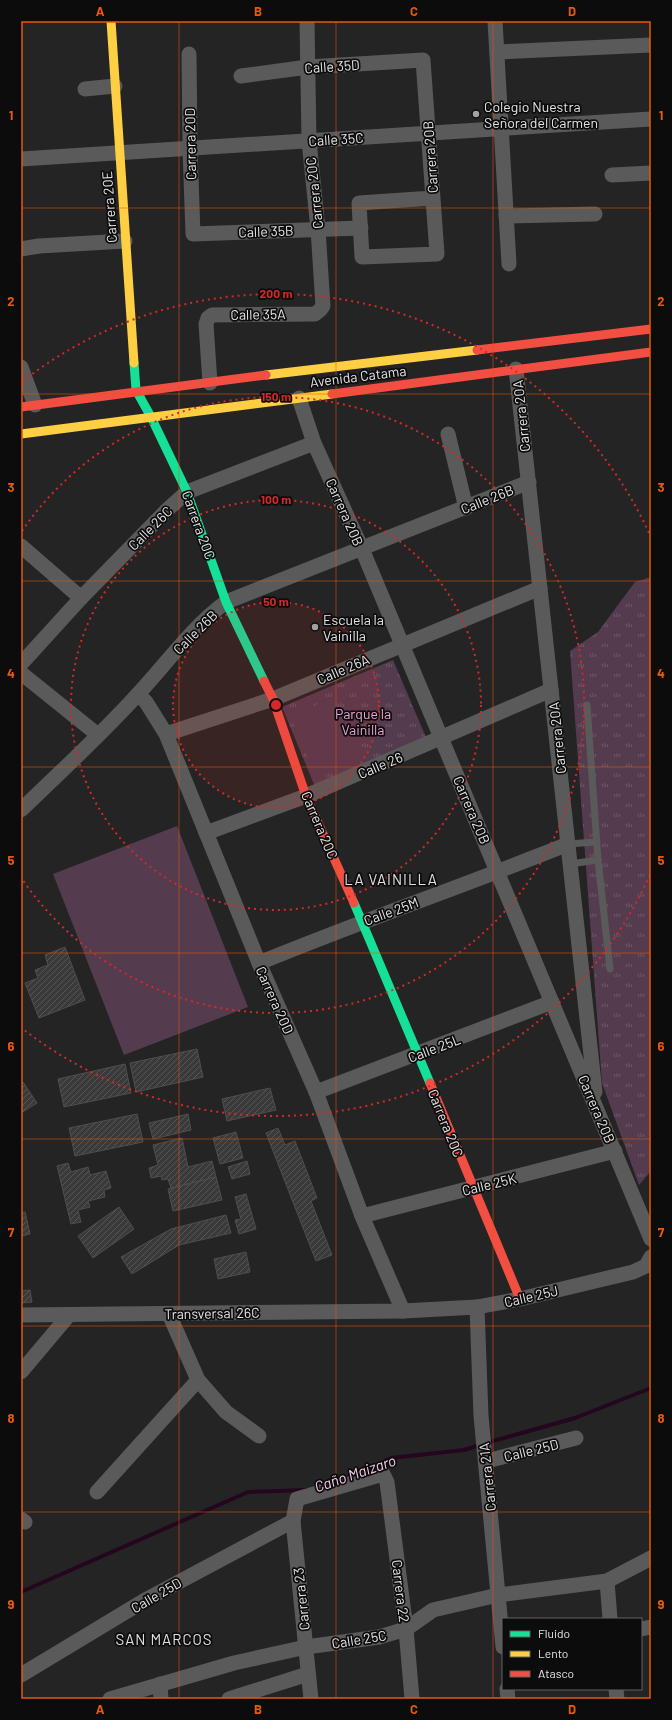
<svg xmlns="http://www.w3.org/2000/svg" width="672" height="1720" font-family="Barlow,sans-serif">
	<defs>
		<pattern id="park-tufts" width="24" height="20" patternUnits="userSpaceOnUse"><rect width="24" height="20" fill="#543c4e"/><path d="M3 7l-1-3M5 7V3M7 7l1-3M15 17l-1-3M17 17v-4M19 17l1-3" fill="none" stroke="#6d5868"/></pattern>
		<pattern id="building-hatch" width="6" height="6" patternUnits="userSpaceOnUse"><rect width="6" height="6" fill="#3a3a3a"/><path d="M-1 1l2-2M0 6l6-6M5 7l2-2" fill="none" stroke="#565656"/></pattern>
	</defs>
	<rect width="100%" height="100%" fill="#242424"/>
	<g fill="url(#park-tufts)">
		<path d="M651,577V1171L639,1185L602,1083L570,651L598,632L635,582Z"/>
		<path d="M393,660L428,742L316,789L282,707Z"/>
	</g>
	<g fill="#543c4e">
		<path d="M333,698L360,760L317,779L290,716Z"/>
		<path d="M177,826L248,1007L124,1055L53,874Z"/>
	</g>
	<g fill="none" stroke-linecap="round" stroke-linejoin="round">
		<g stroke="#24061e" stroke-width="4">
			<path d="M486,1443L575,1418L651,1388"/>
			<path d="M348,1477L373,1468L391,1458L464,1450L480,1445"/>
			<path d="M21,1592L248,1492L307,1490"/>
		</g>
	</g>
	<g fill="url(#building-hatch)" stroke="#4f4e4f">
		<path d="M65,947L85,1000L39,1018L25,983L38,978L35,970L48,965L45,955Z"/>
		<path d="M197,1049L203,1077L136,1092L130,1063Z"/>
		<path d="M125,1064L131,1093L64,1107L58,1079Z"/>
		<path d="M23,1082L37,1103L21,1113V1083Z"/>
		<path d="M270,1088L276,1110L227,1121L222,1099Z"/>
		<path d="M137,1114L143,1142L75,1156L69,1128Z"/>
		<path d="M188,1114L191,1130L153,1139L149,1123Z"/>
		<path d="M278,1128L285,1145L295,1141L317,1198L311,1201L332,1255L316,1261L266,1133Z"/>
		<path d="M236,1132L243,1158L220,1164L213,1138Z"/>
		<path d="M182,1138L188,1167L212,1161L216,1177L171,1188L168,1179L162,1180L161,1176L151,1178L149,1168L158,1165L153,1145Z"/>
		<path d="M247,1161L250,1174L232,1179L228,1167Z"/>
		<path d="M68,1163L71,1172L88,1167L90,1175L106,1171L111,1188L104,1190L105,1197L88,1201L90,1207L78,1210L81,1222L71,1224L57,1166Z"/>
		<path d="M216,1177L222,1200L173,1211L168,1189Z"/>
		<path d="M246,1194L256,1229L239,1234L235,1220L241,1219L235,1197Z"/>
		<path d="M119,1207L134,1229L93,1258L78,1236Z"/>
		<path d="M25,1212L30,1234L21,1236V1213Z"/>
		<path d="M226,1215L231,1233L179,1245L132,1274L121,1257L171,1229Z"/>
		<path d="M246,1252L250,1272L218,1279L214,1259Z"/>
		<path d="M30,1290L32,1302L21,1303V1291Z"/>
	</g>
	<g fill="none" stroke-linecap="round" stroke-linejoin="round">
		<g stroke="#5a5a5a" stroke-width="7">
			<path d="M587,705L598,860L610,969"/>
			<path d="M568,844L596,842"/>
			<path d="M570,864L598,860"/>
		</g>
		<g stroke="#5a5a5a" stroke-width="15">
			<path d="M495,21L509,264"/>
			<path d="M497,52L651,45"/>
			<path d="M189,54L190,149L193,234L361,228"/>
			<path d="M241,76L308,67L423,60L437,254L362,257L359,203L433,198"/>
			<path d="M85,89L115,86"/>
			<path d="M21,159L651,119"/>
			<path d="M612,175L651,173"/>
			<path d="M506,216L595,214"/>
			<path d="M21,249L39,246L125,241"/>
			<path d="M21,367L35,405"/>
			<path d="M516,369L595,1092"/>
			<path d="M210,383L206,324L208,318L212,315L315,314L320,310L323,306L318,229L309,141L307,21"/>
			<path d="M299,398L314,443L362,549L651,1239"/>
			<path d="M448,434L466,508"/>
			<path d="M21,546L81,598"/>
			<path d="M21,664L81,598L168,509L187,492L314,443"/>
			<path d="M21,673L98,735"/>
			<path d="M138,694L146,702L166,734L259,963L316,1092L362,1216L403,1311"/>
			<path d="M166,734L273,699L540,588"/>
			<path d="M21,810C60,772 101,735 138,694C167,663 191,628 226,602L529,482"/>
			<path d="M206,833L306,796L551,690"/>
			<path d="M259,963C361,921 466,885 568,844"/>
			<path d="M316,1092L552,1002"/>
			<path d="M362,1216L615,1151"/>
			<path d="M477,1307L481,1416L503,1647"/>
			<path d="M169,1314L198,1380L226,1412L259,1436"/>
			<path d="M21,1315L403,1311L477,1307L520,1299L633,1272L646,1266L651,1257"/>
			<path d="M21,1372L69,1315"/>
			<path d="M487,1461L576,1438"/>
			<path d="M97,1492L198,1380"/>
			<path d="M21,1519L25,1522"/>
			<path d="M607,1581L610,1619"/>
			<path d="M641,1629L651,1627"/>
			<path d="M21,1675L147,1599L293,1521"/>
			<path d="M160,1684L161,1699"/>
			<path d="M507,1689L508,1699"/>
			<path d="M616,1689L617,1699"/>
			<path d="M110,1699L234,1663L306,1647L379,1637L406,1629L433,1610L498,1595L607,1581L651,1558"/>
			<path d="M229,1699L308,1674"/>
			<path d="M311,1699L293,1521L297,1499L383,1474L387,1482L406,1629L412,1699"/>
		</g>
		<g stroke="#16e098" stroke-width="9">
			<path d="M134,363L136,390L151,417L187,492L226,602L264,681"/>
			<path d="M354,903L430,1083"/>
		</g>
		<g stroke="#ffcf43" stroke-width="9">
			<path d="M111,21L134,363"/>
			<path d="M266,375L477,350"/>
			<path d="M21,434L332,394"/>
		</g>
		<g stroke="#f24e42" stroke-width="9">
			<path d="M477,350L651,329"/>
			<path d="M332,394L651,352"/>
			<path d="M21,407L266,375"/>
			<path d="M264,681L273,699L306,796L354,903"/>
			<path d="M430,1083L520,1299"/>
		</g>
	</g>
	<path fill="none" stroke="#e8590c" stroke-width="1" stroke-opacity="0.55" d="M179,21V1699M336,21V1699M493,21V1699M21,208H651M21,394H651M21,581H651M21,767H651M21,953H651M21,1139H651M21,1326H651M21,1512H651"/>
	<circle cx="276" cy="705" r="103" fill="#d62828" fill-opacity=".12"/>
	<g fill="none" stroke="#d62828" stroke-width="2" stroke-dasharray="2 4">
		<circle cx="276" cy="705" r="103"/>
		<circle cx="276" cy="705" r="205"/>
		<path d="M22 531A308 308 0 1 1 22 879"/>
		<path d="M650 875A411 411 0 0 1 23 1029M23 381A411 411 0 0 1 650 535"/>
	</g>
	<g fill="#a2a1a2" stroke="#0d0c0d" stroke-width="1.5">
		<circle cx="476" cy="114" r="4"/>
		<circle cx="315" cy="627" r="4"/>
	</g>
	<g text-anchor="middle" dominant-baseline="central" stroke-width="3.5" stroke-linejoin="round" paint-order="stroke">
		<g font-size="14" fill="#e6e5e6" stroke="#0d0c0d">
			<text transform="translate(332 66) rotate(-4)">Calle 35D</text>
			<text transform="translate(336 139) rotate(-4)">Calle 35C</text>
			<text transform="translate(190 144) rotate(-91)">Carrera 20D</text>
			<text transform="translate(430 157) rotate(-94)">Carrera 20B</text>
			<text transform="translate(314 193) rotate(-96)">Carrera 20C</text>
			<text transform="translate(109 207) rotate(-94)">Carrera 20E</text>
			<text transform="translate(266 231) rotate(-2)">Calle 35B</text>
			<text transform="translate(258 314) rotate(-1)">Calle 35A</text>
			<text transform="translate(358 376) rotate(-7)">Avenida Catama</text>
			<text transform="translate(521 416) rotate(-96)">Carrera 20A</text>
			<text transform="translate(487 499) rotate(-22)">Calle 26B</text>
			<text transform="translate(345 512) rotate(66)">Carrera 20B</text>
			<text transform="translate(199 525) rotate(70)">Carrera 20C</text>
			<text transform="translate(150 528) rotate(-45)">Calle 26C</text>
			<text transform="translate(195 632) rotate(-45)">Calle 26B</text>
			<text transform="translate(343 669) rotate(-23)">Calle 26A</text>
			<text transform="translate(557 738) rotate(-96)">Carrera 20A</text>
			<text transform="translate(380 765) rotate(-23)">Calle 26</text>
			<text transform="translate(472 810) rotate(67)">Carrera 20B</text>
			<text transform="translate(320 825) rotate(67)">Carrera 20C</text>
			<text transform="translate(391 911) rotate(-20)">Calle 25M</text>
			<text transform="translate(275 1000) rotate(66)">Carrera 20D</text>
			<text transform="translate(434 1048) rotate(-21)">Calle 25L</text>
			<text transform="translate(597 1109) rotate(67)">Carrera 20B</text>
			<text transform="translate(446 1123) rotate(68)">Carrera 20C</text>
			<text transform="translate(489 1184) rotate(-14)">Calle 25K</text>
			<text transform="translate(531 1296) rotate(-13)">Calle 25J</text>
			<text transform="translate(212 1313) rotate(-1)">Transversal 26C</text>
			<text transform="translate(531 1450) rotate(-14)">Calle 25D</text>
			<text transform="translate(487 1477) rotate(-96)">Carrera 21A</text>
			<text transform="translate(401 1591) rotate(83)">Carrera 22</text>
			<text transform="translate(156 1595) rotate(-30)">Calle 25D</text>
			<text transform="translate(301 1599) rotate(-96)">Carrera 23</text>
			<text transform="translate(359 1639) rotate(-9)">Calle 25C</text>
		</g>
		<g font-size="14" fill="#e6e5e6" stroke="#0d0c0d" text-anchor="start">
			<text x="484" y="106">Colegio Nuestra<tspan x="484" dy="16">Señora del Carmen</tspan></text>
			<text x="323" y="619">Escuela la<tspan x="323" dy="16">Vainilla</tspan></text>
		</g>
		<g font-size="14" fill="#e9a5d4" stroke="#0d0c0d">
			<text x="363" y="713">Parque la<tspan x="363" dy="16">Vainilla</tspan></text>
		</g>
		<g font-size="15" letter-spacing="1" fill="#e4e1e3" stroke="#0d0c0d">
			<text x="391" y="879">LA VAINILLA</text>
			<text x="164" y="1639">SAN MARCOS</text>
		</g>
		<g font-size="15" font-style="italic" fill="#f9cfec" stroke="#0d0c0d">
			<text transform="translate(355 1473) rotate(-19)">Caño Maizaro</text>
		</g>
	</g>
	<circle cx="276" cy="705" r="6" fill="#d62828" stroke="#0d0c0d" stroke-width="2"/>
	<g font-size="12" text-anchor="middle" font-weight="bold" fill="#d62828" stroke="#0d0c0d" stroke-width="3.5" stroke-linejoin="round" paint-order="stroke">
		<text x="276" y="298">200 m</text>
		<text x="276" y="401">150 m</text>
		<text x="276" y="504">100 m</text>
		<text x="276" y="606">50 m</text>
	</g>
	<rect width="672" height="1720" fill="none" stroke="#0d0c0d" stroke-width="44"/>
	<rect x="502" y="1618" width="140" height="72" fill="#0d0c0d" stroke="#646364"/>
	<rect x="510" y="1631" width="20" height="6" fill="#16e098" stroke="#646364"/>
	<text x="538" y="1638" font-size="12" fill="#e6e5e6">Fluido</text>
	<rect x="510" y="1651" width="20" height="6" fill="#ffcf43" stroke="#646364"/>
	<text x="538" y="1658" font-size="12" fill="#e6e5e6">Lento</text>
	<rect x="510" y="1671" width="20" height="6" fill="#f24e42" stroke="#646364"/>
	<text x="538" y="1678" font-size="12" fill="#e6e5e6">Atasco</text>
	<rect x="22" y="22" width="628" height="1676" fill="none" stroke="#e8590c" stroke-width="1.5"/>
	<g font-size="13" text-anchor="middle" font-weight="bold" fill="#e8590c">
		<text x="100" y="16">A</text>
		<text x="258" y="16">B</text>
		<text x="414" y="16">C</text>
		<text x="572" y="16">D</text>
		<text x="11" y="120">1</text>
		<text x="661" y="120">1</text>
		<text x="11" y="306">2</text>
		<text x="661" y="306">2</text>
		<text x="11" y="492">3</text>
		<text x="661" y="492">3</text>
		<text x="11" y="678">4</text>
		<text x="661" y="678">4</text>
		<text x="11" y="865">5</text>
		<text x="661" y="865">5</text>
		<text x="11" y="1051">6</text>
		<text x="661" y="1051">6</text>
		<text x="11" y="1237">7</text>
		<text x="661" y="1237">7</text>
		<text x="11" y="1423">8</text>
		<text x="661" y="1423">8</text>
		<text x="11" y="1609">9</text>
		<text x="661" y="1609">9</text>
		<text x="100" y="1714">A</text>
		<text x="258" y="1714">B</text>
		<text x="414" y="1714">C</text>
		<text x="572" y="1714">D</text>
	</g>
</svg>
